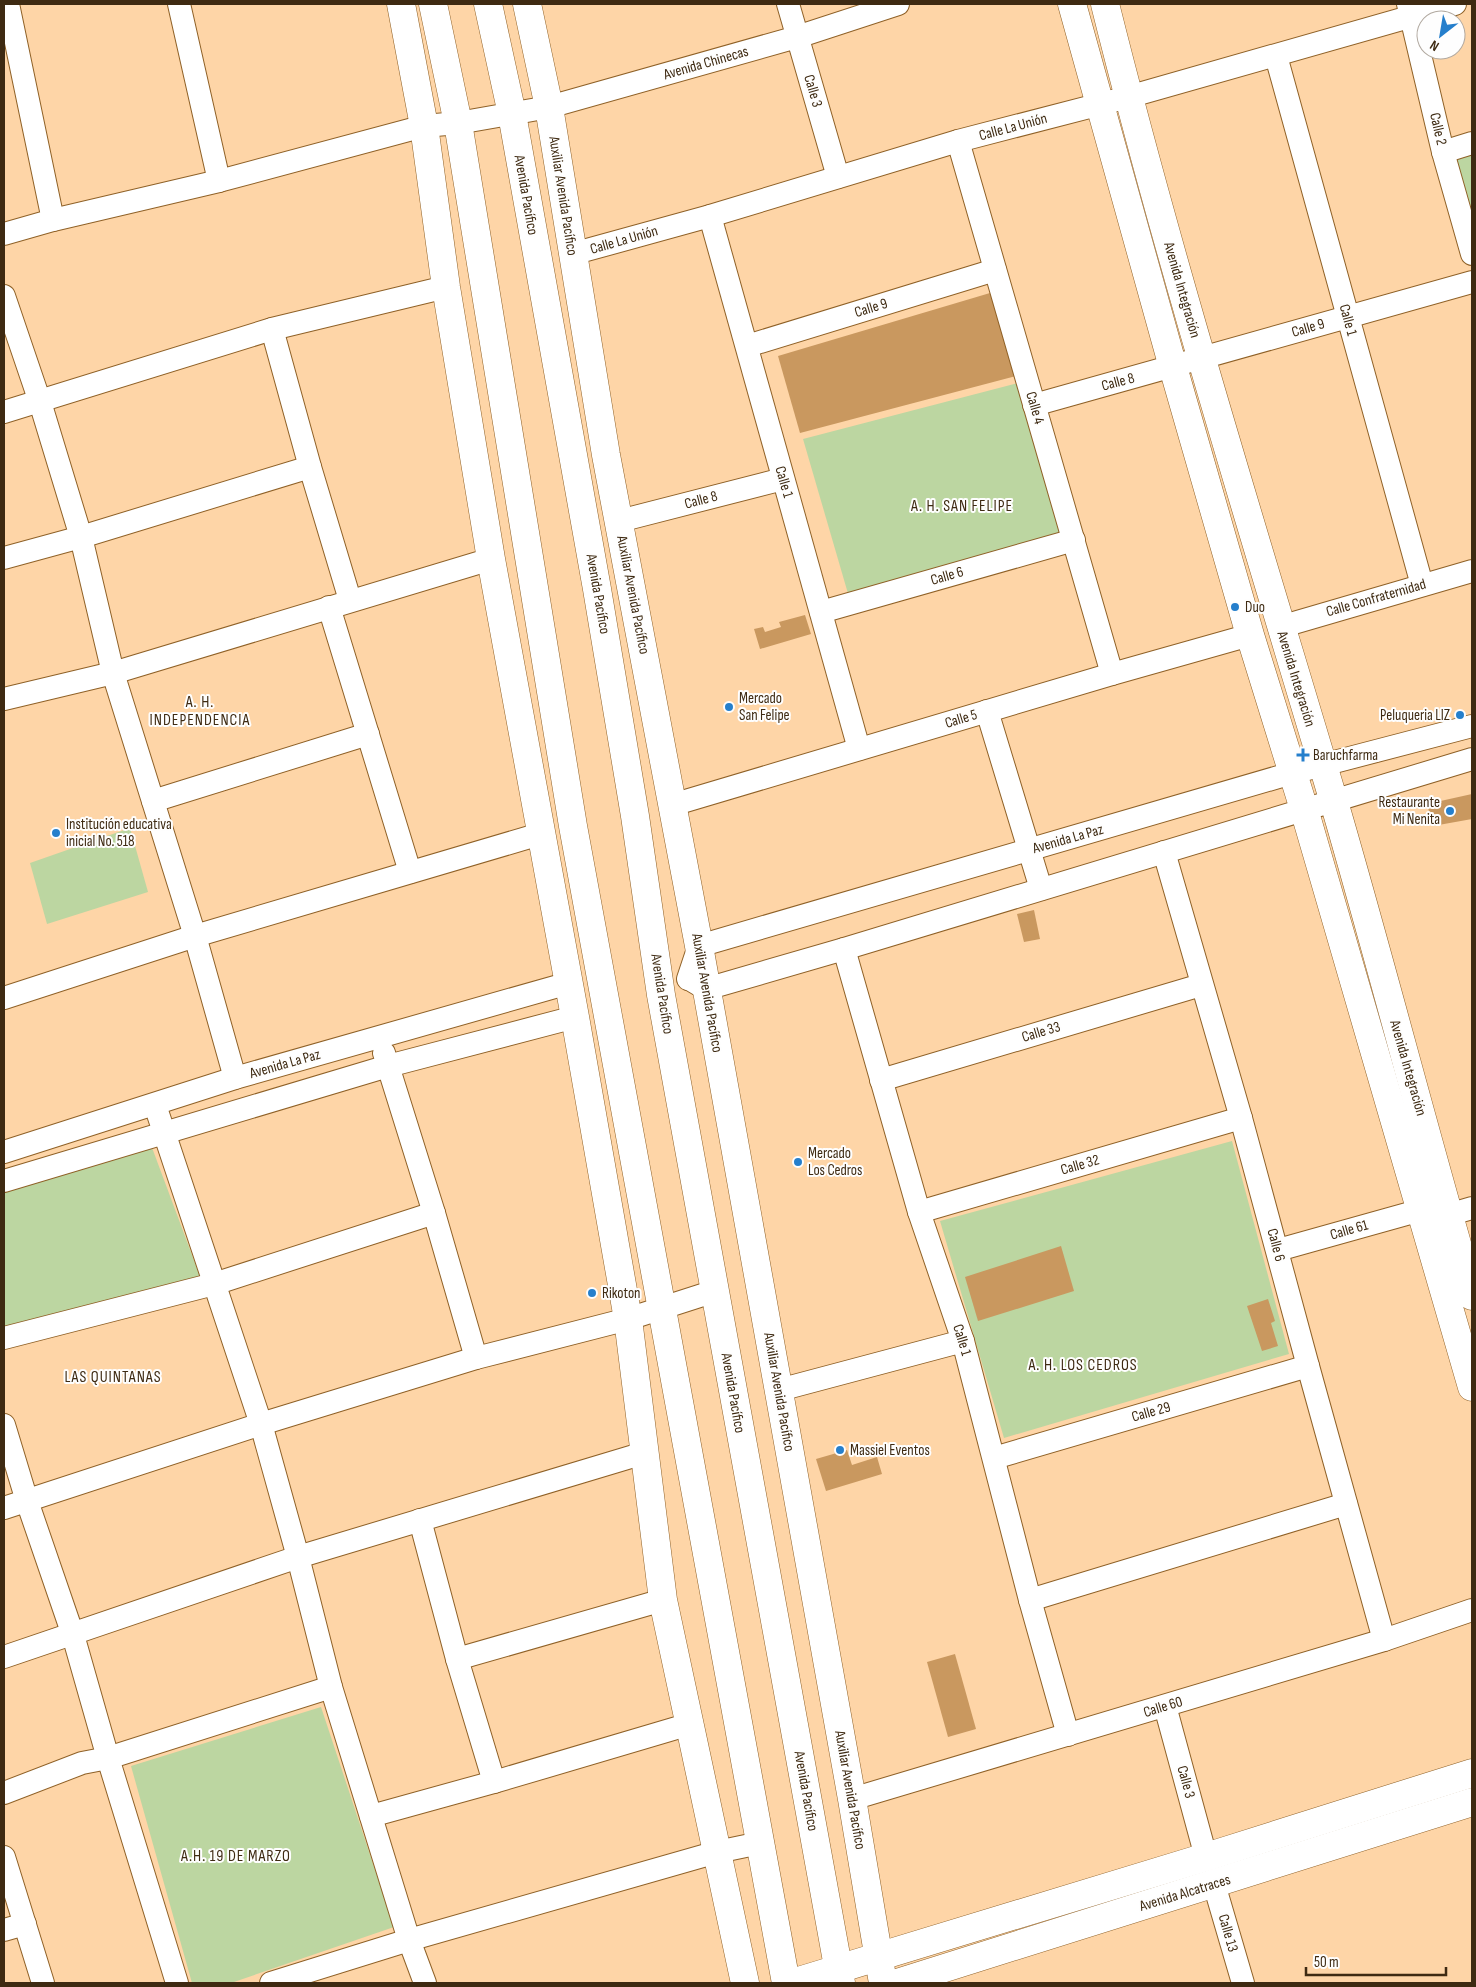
<svg xmlns="http://www.w3.org/2000/svg" width="1476" height="1987" font-family="'Sofia Sans Condensed',sans-serif">
	<rect width="100%" height="100%" fill="#fed5a7"/>
	<g fill="#bcd6a1">
		<path d="M1472,149V230L1450,156Z"/>
		<path d="M1018,383L1063,534L849,597L803,439Z"/>
		<path d="M130,828L148,892L47,924L30,863Z"/>
		<path d="M1232,1141L1289,1354L1004,1438L940,1221Z"/>
		<path d="M151,1145L201,1279L4,1338V1191Z"/>
		<path d="M321,1707L394,1927L231,1983H192L131,1766Z"/>
	</g>
	<g fill="#c9985f">
		<path d="M990,293L1016,376L800,433L778,356Z"/>
		<path d="M805,615L811,634L760,649L754,629L763,627L765,632L781,627L779,622Z"/>
		<path d="M1472,794V819L1433,826L1427,804Z"/>
		<path d="M1034,910L1040,939L1024,942L1017,914Z"/>
		<path d="M1061,1246L1074,1291L978,1321L965,1277Z"/>
		<path d="M1268,1299L1275,1321L1271,1323L1278,1346L1262,1351L1247,1306Z"/>
		<path d="M847,1450L852,1465L877,1457L882,1474L826,1491L816,1459Z"/>
		<path d="M955,1654L976,1729L948,1737L927,1662Z"/>
	</g>
	<g fill="none" stroke-linecap="round" stroke-linejoin="round">
		<g stroke="#8f6127" stroke-width="24">
			<g id="minor">
				<path d="M8,4L53,220"/>
				<path d="M179,4L219,181"/>
				<path d="M788,4L838,177"/>
				<path d="M1408,4L1443,152L1472,254"/>
				<path d="M1276,56L1422,585"/>
				<path d="M958,141L1112,674"/>
				<path d="M1443,152L1472,143"/>
				<path d="M710,216L859,749"/>
				<path d="M4,234L53,220L219,181L424,126L458,123L549,107L797,37L898,4"/>
				<path d="M572,254L710,216L958,141L1128,97L1455,4"/>
				<path d="M4,296L40,402L81,537L113,673L195,936L235,1078"/>
				<path d="M272,329L310,467L350,600"/>
				<path d="M747,346L995,270"/>
				<path d="M1034,405L1472,282"/>
				<path d="M4,412L272,329L446,287"/>
				<path d="M619,521L783,479"/>
				<path d="M4,558L81,537L310,467"/>
				<path d="M329,607L410,872"/>
				<path d="M821,612L1074,540"/>
				<path d="M1280,627L1472,571"/>
				<path d="M4,699L113,673L491,559"/>
				<path d="M987,711L1041,889"/>
				<path d="M153,801L368,734"/>
				<path d="M672,805L1112,674L1250,635"/>
				<path d="M1164,852L1241,1118L1308,1366L1384,1640"/>
				<path d="M844,949L919,1212L963,1341L1030,1600L1068,1735"/>
				<path d="M688,979L699,946L1292,773L1472,726"/>
				<path d="M691,980L706,989L844,949L1472,759"/>
				<path d="M4,998L195,936L540,834"/>
				<path d="M384,1053L434,1213L476,1358"/>
				<path d="M881,1080L1201,985"/>
				<path d="M155,1105L261,1424L298,1557L331,1687L409,1940L425,1983"/>
				<path d="M4,1152L235,1078L569,983"/>
				<path d="M4,1181L388,1066L575,1017"/>
				<path d="M919,1212L1241,1118"/>
				<path d="M1448,1215L1472,1208"/>
				<path d="M1278,1250L1421,1210"/>
				<path d="M4,1338L214,1284L434,1213"/>
				<path d="M779,1390L963,1341"/>
				<path d="M4,1425L27,1501L73,1635L108,1758L177,1983"/>
				<path d="M994,1458L1308,1366"/>
				<path d="M4,1508L261,1424L476,1358L628,1319L715,1291"/>
				<path d="M420,1520L457,1659L494,1782"/>
				<path d="M1030,1600L1346,1504"/>
				<path d="M4,1657L298,1557L644,1453"/>
				<path d="M457,1659L663,1600"/>
				<path d="M1165,1706L1206,1857"/>
				<path d="M4,1793L82,1763L108,1758L331,1687"/>
				<path d="M852,1799L1384,1640L1472,1610"/>
				<path d="M371,1816L494,1782L690,1724"/>
				<path d="M4,1857L43,1983"/>
				<path d="M1214,1884L1243,1983"/>
				<path d="M4,1930L25,1924"/>
				<path d="M271,1983L409,1940L717,1852L760,1843"/>
			</g>
		</g>
		<g stroke="#8f6127" stroke-width="29">
			<g id="major">
				<path d="M401,4L424,126L446,287L491,559L575,1017L628,1319L663,1600L745,1983"/>
				<path d="M433,4L458,123L573,826L786,1983"/>
				<path d="M488,4L512,114L597,589L635,816L661,995L841,1983"/>
				<path d="M527,4L549,107L606,455L699,946L852,1799L883,1983"/>
				<path d="M1072,4L1173,367L1250,635L1304,809L1472,1387"/>
				<path d="M1105,4C1172,272 1255,537 1334,802C1382,966 1424,1132 1472,1296"/>
				<path d="M792,1983L1206,1857L1472,1773"/>
				<path d="M897,1983L1472,1802"/>
			</g>
		</g>
		<use href="#minor" stroke="#fff" stroke-width="22"/>
		<use href="#major" stroke="#fff" stroke-width="28"/>
	</g>
	<g fill="#257fcc" stroke="#fefefe" stroke-width="2">
		<circle cx="1235" cy="607" r="5"/>
		<circle cx="729" cy="707" r="5"/>
		<circle cx="1460" cy="715" r="5"/>
		<path d="M1300.5 747.5h5v5h5v5h-5v5h-5v-5h-5v-5h5z"/>
		<circle cx="1450" cy="811" r="5"/>
		<circle cx="56" cy="833" r="5"/>
		<circle cx="798" cy="1162" r="5"/>
		<circle cx="592" cy="1293" r="5"/>
		<circle cx="840" cy="1450" r="5"/>
	</g>
	<g text-anchor="middle" dominant-baseline="central" stroke-width="4" stroke-linejoin="round" paint-order="stroke">
		<g font-size="15" fill="#3e2a12" stroke="#fefefe">
			<text transform="translate(706 63) rotate(-16)">Avenida Chinecas</text>
			<text transform="translate(813 91) rotate(74)">Calle 3</text>
			<text transform="translate(1013 127) rotate(-15)">Calle La Unión</text>
			<text transform="translate(1438 129) rotate(77)">Calle 2</text>
			<text transform="translate(526 195) rotate(80)">Avenida Pacífico</text>
			<text transform="translate(563 196) rotate(81)">Auxiliar Avenida Pacífico</text>
			<text transform="translate(624 240) rotate(-16)">Calle La Unión</text>
			<text transform="translate(1182 290) rotate(74)">Avenida Integración</text>
			<text transform="translate(871 308) rotate(-17)">Calle 9</text>
			<text transform="translate(1348 320) rotate(75)">Calle 1</text>
			<text transform="translate(1308 328) rotate(-16)">Calle 9</text>
			<text transform="translate(1118 382) rotate(-15)">Calle 8</text>
			<text transform="translate(1035 408) rotate(74)">Calle 4</text>
			<text transform="translate(784 482) rotate(74)">Calle 1</text>
			<text transform="translate(701 500) rotate(-15)">Calle 8</text>
			<text transform="translate(947 576) rotate(-16)">Calle 6</text>
			<text transform="translate(598 594) rotate(80)">Avenida Pacífico</text>
			<text transform="translate(633 595) rotate(79)">Auxiliar Avenida Pacífico</text>
			<text transform="translate(1376 598) rotate(-16)">Calle Confraternidad</text>
			<text transform="translate(1296 679) rotate(73)">Avenida Integración</text>
			<text transform="translate(961 719) rotate(-17)">Calle 5</text>
			<text transform="translate(1068 839) rotate(-16)">Avenida La Paz</text>
			<text transform="translate(707 993) rotate(80)">Auxiliar Avenida Pacífico</text>
			<text transform="translate(662 994) rotate(81)">Avenida Pacífico</text>
			<text transform="translate(1041 1032) rotate(-17)">Calle 33</text>
			<text transform="translate(285 1064) rotate(-16)">Avenida La Paz</text>
			<text transform="translate(1408 1068) rotate(74)">Avenida Integración</text>
			<text transform="translate(1080 1165) rotate(-16)">Calle 32</text>
			<text transform="translate(1349 1230) rotate(-16)">Calle 61</text>
			<text transform="translate(1276 1245) rotate(75)">Calle 6</text>
			<text transform="translate(962 1340) rotate(73)">Calle 1</text>
			<text transform="translate(779 1392) rotate(80)">Auxiliar Avenida Pacífico</text>
			<text transform="translate(733 1393) rotate(80)">Avenida Pacífico</text>
			<text transform="translate(1151 1412) rotate(-16)">Calle 29</text>
			<text transform="translate(1163 1707) rotate(-17)">Calle 60</text>
			<text transform="translate(1186 1782) rotate(75)">Calle 3</text>
			<text transform="translate(850 1790) rotate(80)">Auxiliar Avenida Pacífico</text>
			<text transform="translate(806 1791) rotate(80)">Avenida Pacífico</text>
			<text transform="translate(1185 1893) rotate(-17)">Avenida Alcatraces</text>
			<text transform="translate(1228 1933) rotate(74)">Calle 13</text>
		</g>
		<g font-size="15" fill="#3e2a12" stroke="#fefefe" text-anchor="start">
			<text x="1245" y="607">Duo</text>
			<text x="739" y="698">Mercado<tspan x="739" dy="17">San Felipe</tspan></text>
			<text x="1450" y="715" text-anchor="end">Peluqueria LIZ</text>
			<text x="1313" y="755">Baruchfarma</text>
			<text x="1440" y="802" text-anchor="end">Restaurante<tspan x="1440" dy="17">Mi Nenita</tspan></text>
			<text x="66" y="824">Institución educativa<tspan x="66" dy="17">inicial No. 518</tspan></text>
			<text x="808" y="1153">Mercado<tspan x="808" dy="17">Los Cedros</tspan></text>
			<text x="602" y="1293">Rikoton</text>
			<text x="850" y="1450">Massiel Eventos</text>
		</g>
		<g font-size="16" letter-spacing="1" fill="#3e2a12" stroke="#fefefe">
			<text x="962" y="506">A. H. SAN FELIPE</text>
			<text x="200" y="702">A. H.<tspan x="200" dy="18">INDEPENDENCIA</tspan></text>
			<text x="1083" y="1365">A. H. LOS CEDROS</text>
			<text x="113" y="1377">LAS QUINTANAS</text>
			<text x="236" y="1856">A.H. 19 DE MARZO</text>
		</g>
	</g>
	<rect width="1476" height="1987" fill="none" stroke="#3e2a12" stroke-width="10"/>
	<g transform="translate(1441 35) rotate(211)"><circle r="24" fill="#fefefe" stroke="#b1a9a0"/>
	<path d="M0-4L9 19L0 12L-9 19Z" fill="#257fcc"/>
	<text y="-8" font-size="14" font-weight="bold" text-anchor="middle" fill="#3e2a12">N</text>
	</g>
	<path d="M1306 1967v8h140v-8" fill="none" stroke="#3e2a12" stroke-width="2.5"/>
	<text x="1314" y="1967" font-size="15" fill="#3e2a12" stroke="#fefefe" stroke-width="4" paint-order="stroke">50 m</text>
</svg>
